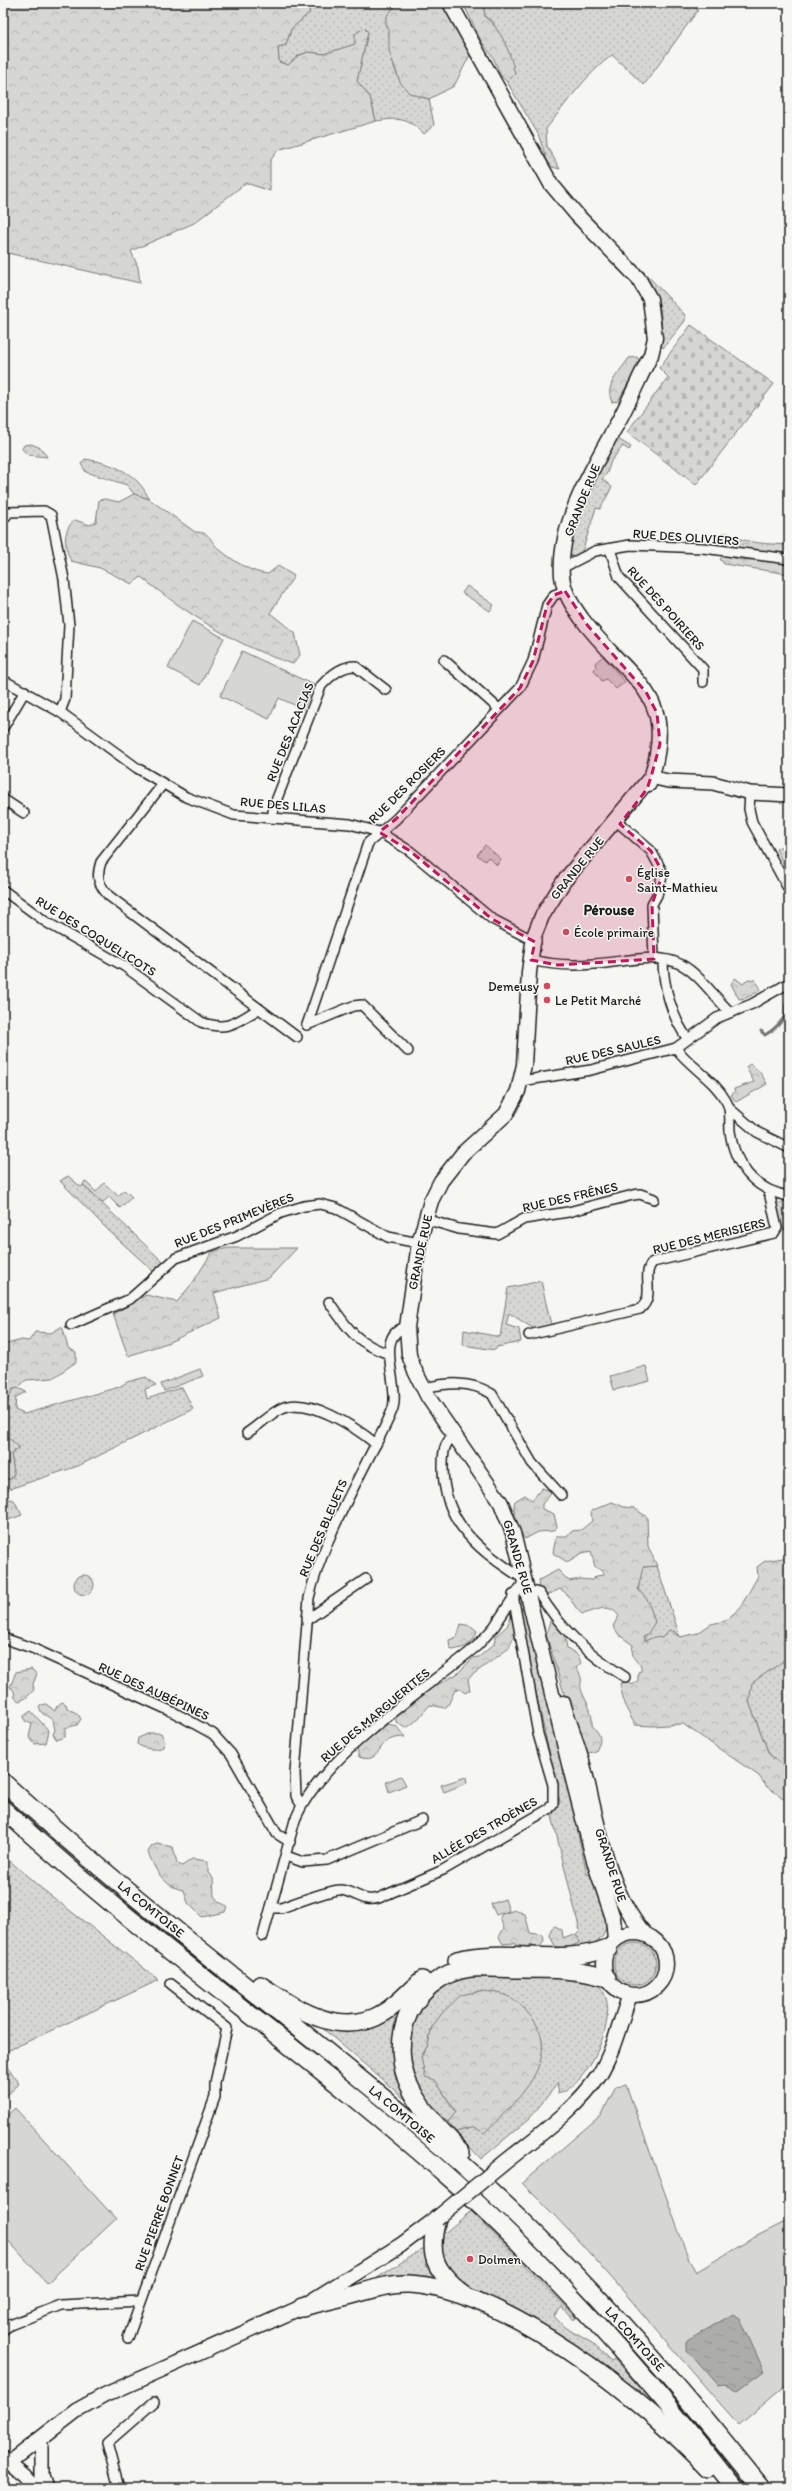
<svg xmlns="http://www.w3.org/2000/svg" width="792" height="2491" font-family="Itim,sans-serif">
	<defs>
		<pattern id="grass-dots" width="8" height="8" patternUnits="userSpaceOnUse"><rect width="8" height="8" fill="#d6d6d2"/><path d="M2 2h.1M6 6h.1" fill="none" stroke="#b7b7b4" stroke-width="1.8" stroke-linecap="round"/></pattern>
		<pattern id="forest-crowns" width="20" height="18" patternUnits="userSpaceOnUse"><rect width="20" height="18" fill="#d6d6d2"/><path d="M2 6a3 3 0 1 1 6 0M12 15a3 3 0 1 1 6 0" fill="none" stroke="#b7b7b4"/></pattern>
		<pattern id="cemetery-stones" width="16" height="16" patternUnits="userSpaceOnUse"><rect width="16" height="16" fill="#d6d6d2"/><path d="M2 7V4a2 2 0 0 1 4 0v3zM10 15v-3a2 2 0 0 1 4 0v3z" fill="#b7b7b4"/></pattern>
		<pattern id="water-ripples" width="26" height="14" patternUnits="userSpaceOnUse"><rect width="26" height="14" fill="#acaca9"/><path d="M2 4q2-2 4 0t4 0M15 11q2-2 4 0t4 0" fill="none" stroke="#939391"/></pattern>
	</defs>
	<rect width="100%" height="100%" fill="#f6f6f2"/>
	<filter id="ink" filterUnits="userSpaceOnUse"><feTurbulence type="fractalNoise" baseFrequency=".025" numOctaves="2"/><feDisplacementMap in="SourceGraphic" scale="8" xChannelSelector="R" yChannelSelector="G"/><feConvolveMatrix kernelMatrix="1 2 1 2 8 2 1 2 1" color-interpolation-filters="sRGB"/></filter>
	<g filter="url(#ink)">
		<g fill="url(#grass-dots)" stroke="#797977">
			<path d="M311,3H398L388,14C390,46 388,92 429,99L434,125L424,134C407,117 398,118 376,121L370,97L357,81L368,32L365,28L356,44L324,54L308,52L298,56L288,65L279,62L278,47L286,45L291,29L309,13Z"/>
			<path d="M483,3H689L698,10L644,85L612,55C586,75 566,103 546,129L547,146L560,169L552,167L547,160L538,134L507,82L515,74L493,22L485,17Z"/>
			<path d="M643,271L685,315V321L663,348L661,345C663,313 661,298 643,271Z"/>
			<path d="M618,439L631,447L629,450L623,446L611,461L607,473L602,479L612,487L600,509L596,508L583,549L580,555L573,558L569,552C576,511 596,477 615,440Z"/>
			<path d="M31,444L41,448L47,457L28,455L22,449L24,445Z"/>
			<path d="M85,459C112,463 138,473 149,499L134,494L127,485L86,472L81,464Z"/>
			<path d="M68,1176L81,1187L83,1185L163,1262L154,1272L108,1230L60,1181Z"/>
			<path d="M541,1281L551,1325L534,1329L509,1313L506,1325L519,1329L521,1342L497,1347L495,1350L463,1345L464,1330L500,1337L508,1288Z"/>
			<path d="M146,1377L156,1385L145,1389L147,1399L182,1387L193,1409L78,1466L6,1490L3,1479H11L14,1473L11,1454L19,1447L3,1433V1405L6,1404L13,1389L18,1388L26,1392L16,1397L15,1410L24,1414L119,1387L127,1382Z"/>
			<path d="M657,1566L680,1637L674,1631L662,1638L645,1641C638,1624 635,1584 643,1567Z"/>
			<circle cx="84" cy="1585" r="10"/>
			<path d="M524,1607L581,1827L577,1830L587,1874L593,1876C606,1913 624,1949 565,1947L580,1931L552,1816L560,1802L522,1629L519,1609Z"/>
			<path d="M789,1657V1771L769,1754L749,1702L751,1683Z"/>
			<path d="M3,1855L41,1888L159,1980L3,2053Z"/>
			<circle cx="635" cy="1964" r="21"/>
			<path d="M472,1973C492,1974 584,1976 596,1984C628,2005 587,2090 557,2094L558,2083L530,2118L481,2159L456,2132L474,2127L543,2048L540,2032L533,2019L432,2027L428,2045L421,2057L456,2113L448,2122C435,2110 415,2090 411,2073C404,2047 409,2011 430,1993C442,1983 458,1977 472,1973Z"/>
			<path d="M405,2001L409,2099L406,2100L321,2027L322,2025Z"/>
			<path d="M3,2059L19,2084L3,2099Z"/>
			<path d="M471,2211L576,2317L573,2319L562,2307L554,2316L564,2327L592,2343L611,2361L614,2359L674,2425L494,2301L464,2285L441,2263V2236Z"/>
			<path d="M422,2249H425L426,2257L440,2281L371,2282Z"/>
		</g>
		<g fill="url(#forest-crowns)" stroke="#797977">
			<path d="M3,3H311L309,13L291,29L286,45L278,47L279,62L288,65L298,56L308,52L324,54L355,44V34L364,28L368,32L357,81L370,97L376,121L278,150L270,161V191L246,183L194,223L131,251L138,267L140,283L3,252Z"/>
			<path d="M398,3H443L470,55L454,86L429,99L409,93L400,82L389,51V30L385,22L388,14Z"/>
			<path d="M463,3H483L485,17C502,29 511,55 515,74L507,82L501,76L493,57L481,41Z"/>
			<path d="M637,357L640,363L618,401L612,402C604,385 619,373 629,358Z"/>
			<path d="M134,494L149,499L195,532C212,532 209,541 219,549C232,560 251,573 268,574L278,566L294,576L270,613L295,633L300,655L293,664C238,647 186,613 141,577L132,584L100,568L71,561C64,547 62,530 75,520L90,525L96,522L99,500L105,499L119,502Z"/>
			<path d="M723,533C731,533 733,537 741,539C755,544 774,544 789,545V556L721,546L715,542Z"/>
			<path d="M725,555L741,560L767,559L789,566V574L724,564L720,559Z"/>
			<path d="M735,978L743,984L748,979L755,980L760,987L759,991L746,998L739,999L731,984Z"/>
			<path d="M750,1064L760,1072L767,1084L736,1102L731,1095L735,1092L734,1089L754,1082L746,1067Z"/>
			<path d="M786,1199H789V1227L783,1230C778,1225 774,1211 776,1203H783Z"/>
			<path d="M228,1248H297L269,1278L214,1293L221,1318L167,1343L128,1356L113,1314L146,1295L177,1302L194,1281L212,1252Z"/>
			<path d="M61,1327L63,1329L68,1348L76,1352V1362L53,1378L26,1380L18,1388L13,1389L6,1404L3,1405V1345L22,1340L29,1341L35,1332L51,1333Z"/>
			<path d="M3,1433L19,1447L11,1454L14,1473L11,1479H3Z"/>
			<path d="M542,1488L551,1491L550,1495L542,1504V1509L554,1514L557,1527L553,1531L538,1532L525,1539C519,1533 511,1508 515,1501L525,1495L532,1500Z"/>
			<path d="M10,1499L14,1500L22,1515L3,1522V1501Z"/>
			<path d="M612,1502L624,1507L634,1508L647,1517L648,1546L657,1566L643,1567L638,1589L648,1601L655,1622L647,1635L643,1637L645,1641L654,1637L662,1638L669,1630L680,1637L698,1633L711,1624L725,1621L740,1608L758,1576L757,1567L765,1561L789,1557V1657L752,1683L749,1702L769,1754L789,1771V1802L766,1786L759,1776L683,1724L652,1726L635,1725L624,1704L620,1683L627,1682L632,1685L638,1681V1672L641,1671V1665C633,1659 631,1655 633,1645L619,1635L613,1626L619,1616C608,1601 596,1612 582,1614C573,1607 570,1594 560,1589L547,1595C540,1591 537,1588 539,1580L558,1570L569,1581L580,1579L592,1580L596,1576L604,1575L603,1571L595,1567L591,1551L582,1553L567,1562L553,1553L556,1536H567L571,1531L581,1530L592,1521L591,1511Z"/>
			<path d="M512,1615L516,1635L512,1640L509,1648L471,1676L468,1680L470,1690L465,1693L460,1689L455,1690L448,1705L445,1708L430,1705C422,1713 416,1724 405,1728L396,1722V1717L432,1688L457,1674L473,1658L479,1657L494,1644L496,1636L507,1626Z"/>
			<path d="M554,1620L564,1632L567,1648L578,1655L581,1663L576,1668C586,1682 578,1681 582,1692C587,1704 593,1711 592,1725C600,1736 603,1736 596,1751L585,1754L579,1743L546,1634L550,1621Z"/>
			<path d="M461,1624L471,1626L477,1631C473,1645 467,1647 453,1650L450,1649L449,1640L457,1637Z"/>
			<path d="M31,1669L37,1674L33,1684L34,1690L26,1698L19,1701L15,1698L14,1691L10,1687L16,1672Z"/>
			<path d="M62,1702L66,1704L67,1708L78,1714L81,1719L77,1725L65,1728V1737L57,1740L53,1734L55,1730L53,1720L42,1713L39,1708L41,1705L46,1704L55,1711L57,1706Z"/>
			<path d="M31,1711L49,1731L46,1743L35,1744L29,1737L32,1724L25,1721L24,1716Z"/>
			<path d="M388,1724L396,1726L405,1737C400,1737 393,1738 389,1740C377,1746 379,1764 359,1757L357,1748Z"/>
			<path d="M150,1733H161L165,1742L163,1747C156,1751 144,1749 137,1744L138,1738Z"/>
			<path d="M157,1844L173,1847L177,1863L182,1866L192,1859L208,1861V1873L213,1878L214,1896L219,1902L227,1906L225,1912L202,1917L188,1903L184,1890C165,1888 154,1869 148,1852L152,1846Z"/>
			<path d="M515,1910L525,1914L530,1933L543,1935L544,1941L540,1947L535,1948L532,1945L524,1948L514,1943L503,1944L499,1937L504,1928L500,1918L502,1914Z"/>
			<path d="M555,1926L562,1930L563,1938L573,1934L578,1937L579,1943L565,1949L555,1946L550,1936L551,1929Z"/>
			<path d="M480,1991C504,1993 512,1994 528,2013C568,2057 515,2103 484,2133L474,2127L456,2132L448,2122L456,2112L435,2080L425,2077L421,2057L428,2045L432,2027L443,2012L461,1995Z"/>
		</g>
		<path fill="url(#cemetery-stones)" stroke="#797977" d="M691,325L774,384L696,485L627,432L668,377L659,368Z"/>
		<g fill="#d6d6d2" stroke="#797977">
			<path d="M467,586L494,605L490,611L462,593Z"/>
			<path d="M192,621L224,638L200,685L168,668Z"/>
			<path d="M242,651L314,685L303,709L279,698L269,719L220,696Z"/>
			<path d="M603,656L625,682L616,689L606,679L602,681L594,670L596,667L595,663Z"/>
			<path d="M485,845L501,859L497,865L488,857L485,861L477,855Z"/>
			<path d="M784,845L789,850V867H785L776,849Z"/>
			<path d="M85,1181L96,1192L104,1183L118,1196L124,1190L132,1197L120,1208L109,1197L102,1203L83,1185Z"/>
			<path d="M646,1366L650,1381L614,1390L610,1376Z"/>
			<path d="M200,1369L203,1376L164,1391L161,1384Z"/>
			<path d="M401,1776L406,1785L389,1792L386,1782Z"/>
			<path d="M466,1777L467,1783L444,1792L441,1785Z"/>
			<path d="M505,1899L509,1911L496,1915L491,1904Z"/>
			<path d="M626,2085L689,2260L696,2272L753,2238L789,2220V2383L739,2425C666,2344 600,2258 522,2183L601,2115L616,2087Z"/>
			<path d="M15,2108L116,2219L47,2283L3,2235V2119Z"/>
		</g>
		<path fill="url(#water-ripples)" stroke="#727271" d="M733,2314L740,2318L764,2371L738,2390L726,2385L718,2386L687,2350V2341Z"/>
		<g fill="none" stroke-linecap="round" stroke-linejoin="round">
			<path stroke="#727271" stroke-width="3" d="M761,1031L765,1035C773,1031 785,1020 786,1011C786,1006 785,1004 789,999"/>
			<g stroke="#1c1c1c" stroke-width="12">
				<g id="street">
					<path d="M3,520L9,512L44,511L51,515L64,579L69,625L65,699L60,712"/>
					<path d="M610,549L619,577L703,669V682"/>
					<path d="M562,568L595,551L630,545L703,548L789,559"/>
					<path d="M444,660L499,709"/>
					<path d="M3,680L60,712L137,768L186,797L234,815L350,824L379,832L410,851L492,919L536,942"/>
					<path d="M3,728L25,691"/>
					<path d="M163,784L101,862C96,877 98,884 109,896L297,1037"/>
					<path d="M750,793L749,809L752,822L789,890"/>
					<path d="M3,799L24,813"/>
					<path d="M272,818L274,806L321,686C329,677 342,666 355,666L386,690"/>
					<path d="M620,824L651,851L663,873L657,895L652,904L654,959"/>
					<path d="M3,890L46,922L124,966L201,1022C229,1032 235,1022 259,1009"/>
					<path d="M531,960C552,965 572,966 594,964C621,963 656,951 682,965C700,975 715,998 730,1012"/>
					<path d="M663,960C663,986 672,1017 687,1038"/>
					<path d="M307,1025L368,843L396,819L520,688L533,661L547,605L554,595L565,591"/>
					<path d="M307,1025L353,1006L362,1005L408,1051"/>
					<path d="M676,1048C691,1068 714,1079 726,1101C732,1110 729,1121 730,1131C734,1165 755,1191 789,1196"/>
					<path d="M521,1081L591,1070L676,1048L717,1018L752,1004L789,983"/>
					<path d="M730,1109L757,1132L789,1148"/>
					<path d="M425,1219L459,1229L497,1234L524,1219L568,1212L633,1195L640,1194L654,1199"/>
					<path d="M329,1302C348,1329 356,1343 389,1354"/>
					<path d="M71,1325L130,1299L176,1258L237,1236L281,1213L304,1206L320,1204L336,1208L388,1237L419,1243"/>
					<path d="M529,1335L640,1309C657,1295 640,1274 653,1262L774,1233L777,1228L769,1192"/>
					<path d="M423,1388C447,1383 470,1380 492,1394L532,1463L561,1495"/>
					<path d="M247,1433C257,1427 272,1412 282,1408C308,1396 355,1427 376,1444"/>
					<path d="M528,1590L539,1593C562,1631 588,1654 625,1677"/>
					<path d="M307,1617H311L366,1579"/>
					<path d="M3,1638L32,1648L175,1713L213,1734L231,1754L277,1834L290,1842"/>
					<path d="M301,1804L296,1796L295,1773L309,1598C320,1551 344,1506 366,1463C375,1445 386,1427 393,1408C400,1383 373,1334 407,1327"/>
					<path d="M286,1856L303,1862L327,1860L422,1820"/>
					<path d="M271,1908H281C292,1904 332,1889 341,1890C356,1892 363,1903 379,1898L443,1870L549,1809L553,1803V1785L538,1734L513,1595"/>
					<path d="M263,1936L295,1820C321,1756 423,1691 477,1646L494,1627L525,1580C481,1552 443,1524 443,1467C443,1454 443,1443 455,1435"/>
					<path d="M3,2330L10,2325L61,2305L140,2301"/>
					<path d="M128,2338L215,2097V2083L227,2028L171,1984"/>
					<path d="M119,2488L107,2443L154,2402"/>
				</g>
			</g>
			<g stroke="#1c1c1c" stroke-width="16">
				<g id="secondary">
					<path d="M651,777L668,781L713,783L750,793L789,795"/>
					<path d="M42,2448V2476L46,2488"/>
					<path d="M3,2457L25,2475L37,2488"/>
				</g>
			</g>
			<g stroke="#1c1c1c" stroke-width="17">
				<g id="primary">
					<path d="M450,3L551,184L577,215L638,278L650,299L655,338L651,355C638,380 627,407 613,431C590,473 558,526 562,576C564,593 572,605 582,619C630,683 681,692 649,784"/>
					<path d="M563,1703C569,1722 577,1742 582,1761C597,1816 606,1891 645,1934"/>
					<circle cx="635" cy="1964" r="31"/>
					<path d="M615,1940L613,1918L594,1861L569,1764L513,1533L501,1503L428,1397L414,1369L409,1355L407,1327L419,1243L431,1201L441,1181L463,1153L506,1114L518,1091L524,1065L529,972L534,936L542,916L564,881L651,777"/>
					<path d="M504,2163C536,2137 576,2110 599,2075C614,2051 620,2021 630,1995"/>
					<path d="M10,2462L76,2411L105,2395L302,2307L401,2245L437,2218"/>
				</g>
			</g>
			<g stroke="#1c1c1c" stroke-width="20">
				<g id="highway">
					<path d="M3,1782C149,1917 311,2032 460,2163C571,2261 669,2373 761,2488"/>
					<path d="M3,1809C146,1941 307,2052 453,2181C557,2274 649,2378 735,2488"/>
					<path d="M457,1960C507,1947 559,1967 608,1948"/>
					<path d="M260,1985C297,2009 341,2040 385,2012C399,2003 410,1990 422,1980"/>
					<path d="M461,2152C442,2131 420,2110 409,2085C400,2066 399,2043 405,2023C414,1994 441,1971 471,1968C487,1967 504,1969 520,1969C550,1969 578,1969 607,1978"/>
					<path d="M437,2218C428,2254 433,2270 463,2293"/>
					<path d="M302,2307C319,2303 336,2299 352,2295C371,2290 389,2283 409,2284C504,2289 645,2400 708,2468"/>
				</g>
			</g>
			<use href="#street" stroke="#f6f6f2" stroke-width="9"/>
			<use href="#secondary" stroke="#f6f6f2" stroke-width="13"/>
			<use href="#primary" stroke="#f6f6f2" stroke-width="14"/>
			<use href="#highway" stroke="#f6f6f2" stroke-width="17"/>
			<g stroke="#1c1c1c" stroke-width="17" stroke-linecap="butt">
				<path id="primary-bridge" d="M437,2218L504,2163"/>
			</g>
			<use href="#primary-bridge" stroke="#f6f6f2" stroke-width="14"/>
		</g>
	</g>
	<path fill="#c2185b" fill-opacity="0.2" stroke="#c2185b" stroke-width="3" stroke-dasharray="8 5" stroke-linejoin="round" d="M565,591L588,626L646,692L657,713L660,744L651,777L647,789L620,824L651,851L663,873L652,904L654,959L558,965L531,960L535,942L492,919L410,851L379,832L396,819L520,688L533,661L547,605L554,595Z"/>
	<g fill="#d1495b" stroke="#f6f6f2" stroke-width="1.5">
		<circle cx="629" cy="879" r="4"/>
		<circle cx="566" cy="932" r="4"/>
		<circle cx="547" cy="986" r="4"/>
		<circle cx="547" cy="1000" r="4"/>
		<circle cx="470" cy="2259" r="4"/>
	</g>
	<g text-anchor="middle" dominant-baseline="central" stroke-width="3" stroke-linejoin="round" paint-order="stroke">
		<g font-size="13" fill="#1c1c1c" stroke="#f6f6f2">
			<text transform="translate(582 500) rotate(-68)">GRANDE RUE</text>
			<text transform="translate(686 537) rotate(4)">RUE DES OLIVIERS</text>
			<text transform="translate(666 608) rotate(48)">RUE DES POIRIERS</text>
			<text transform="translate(290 732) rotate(-68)">RUE DES ACACIAS</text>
			<text transform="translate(407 785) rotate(-45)">RUE DES ROSIERS</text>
			<text transform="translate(283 805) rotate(5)">RUE DES LILAS</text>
			<text transform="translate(577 868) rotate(-51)">GRANDE RUE</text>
			<text transform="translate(96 936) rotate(32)">RUE DES COQUELICOTS</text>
			<text transform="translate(613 1050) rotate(-13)">RUE DES SAULES</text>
			<text transform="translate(570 1197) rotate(-13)">RUE DES FRÊNES</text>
			<text transform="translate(234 1220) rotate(-22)">RUE DES PRIMEVÈRES</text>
			<text transform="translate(709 1236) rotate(-14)">RUE DES MERISIERS</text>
			<text transform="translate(420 1252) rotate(-78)">GRANDE RUE</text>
			<text transform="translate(323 1528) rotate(-67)">RUE DES BLEUETS</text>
			<text transform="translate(518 1557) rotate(74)">GRANDE RUE</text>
			<text transform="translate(154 1691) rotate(25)">RUE DES AUBÉPINES</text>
			<text transform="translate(375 1715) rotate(-40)">RUE DES MARGUERITES</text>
			<text transform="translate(484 1830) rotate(-30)">ALLÉE DES TROÈNES</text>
			<text transform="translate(611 1865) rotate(72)">GRANDE RUE</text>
			<text transform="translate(151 1909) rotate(39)">LA COMTOISE</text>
			<text transform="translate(402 2114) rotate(40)">LA COMTOISE</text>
			<text transform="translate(159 2213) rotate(-70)">RUE PIERRE BONNET</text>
			<text transform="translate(635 2339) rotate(48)">LA COMTOISE</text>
		</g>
		<g font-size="13" fill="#1c1c1c" stroke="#f6f6f2" text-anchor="start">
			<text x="637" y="872">Église<tspan x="637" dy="15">Saint-Mathieu</tspan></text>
			<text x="574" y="932">École primaire</text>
			<text x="539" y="986" text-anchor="end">Demeusy</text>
			<text x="555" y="1000">Le Petit Marché</text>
			<text x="478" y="2259">Dolmen</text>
		</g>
		<g font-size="15" font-weight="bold" fill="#1c1c1c" stroke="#f6f6f2">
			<text x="609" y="910">Pérouse</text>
		</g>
	</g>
	<rect width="792" height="2491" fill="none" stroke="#f6f6f2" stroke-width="16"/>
	<rect x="8" y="8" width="776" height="2475" fill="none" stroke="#1c1c1c" stroke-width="1.5" filter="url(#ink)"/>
</svg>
